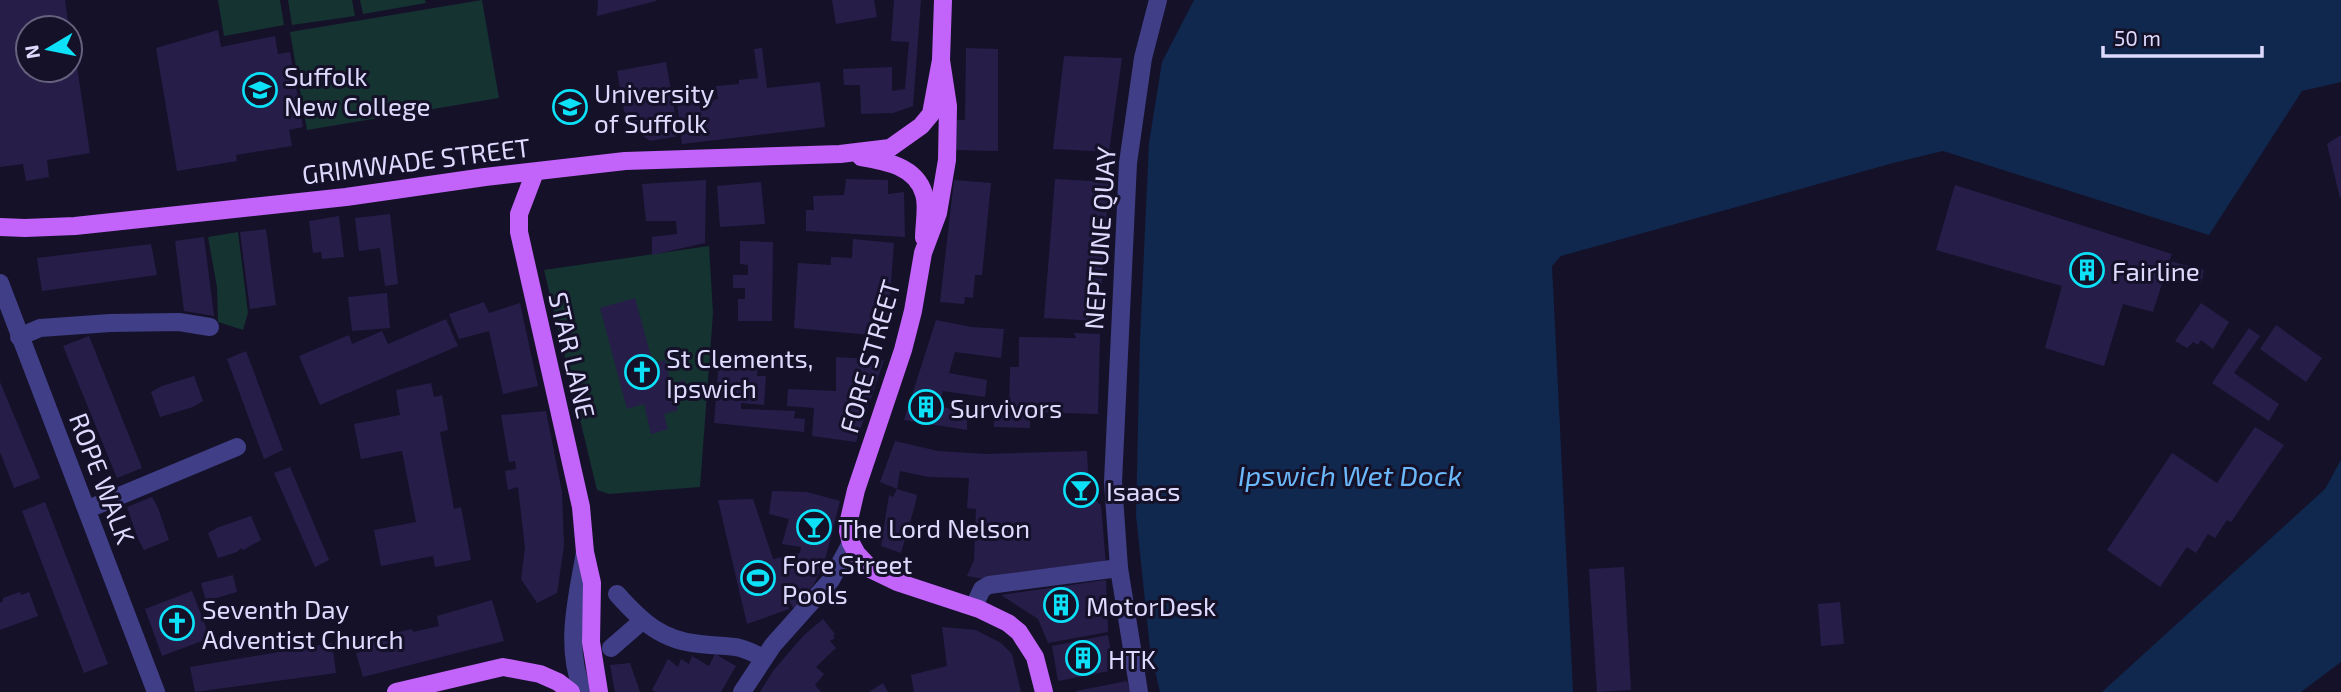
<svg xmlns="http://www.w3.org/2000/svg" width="2341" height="692" font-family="'Exo 2',sans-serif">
	<rect width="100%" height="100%" fill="#151129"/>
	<g fill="#143331">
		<path d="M218,0H280L284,25L224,36Z"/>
		<path d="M288,0H352L355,16L292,25Z"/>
		<path d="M360,0H425L426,3L363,14Z"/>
		<path d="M482,0L499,98L307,130L290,32Z"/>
		<path d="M238,232L248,313L243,330L218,322L217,287L208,237Z"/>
		<path d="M709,246L713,313L700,487L609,494L597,490L544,270Z"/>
	</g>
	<g fill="#10284d">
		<path d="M1194,0H2341V82L2302,91L2209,235L1943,151L1893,163L1561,256L1552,266L1573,692H1160L1150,649L1136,515L1140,339L1149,143L1162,62Z"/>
		<path d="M2341,460V662L2301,692H2102L2325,489Z"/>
	</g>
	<g fill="#261e49">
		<path d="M0,0H65L69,28H28V70H70L77,67L90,153L47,160L49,177L26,181L23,164L0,167Z"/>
		<path d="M598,0H656V1L597,16Z"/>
		<path d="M832,0H874L877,17L836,24Z"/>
		<path d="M894,0H921L913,106L893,113L861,114L860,85H844L843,69L892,67V91L905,89L909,42L891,41Z"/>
		<path d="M218,30L221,47L275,36L278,54L290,52L303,127L289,130L292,146L236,155L237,161L177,171L156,48Z"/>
		<path d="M762,48L767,88L820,82L825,127L682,144L676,94L698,92L699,102L718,99L716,86L739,84V80L758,78L754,49Z"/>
		<path d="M966,48L998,49V151L956,150V120H965Z"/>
		<path d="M1064,56L1122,58L1109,152L1053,149Z"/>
		<path d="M666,62L679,136L650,141L642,135L624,111L617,71Z"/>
		<path d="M2341,135V198H2340L2327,144Z"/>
		<path d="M846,179L888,180V194L904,192L905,237L806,231V210H814L813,196L844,195Z"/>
		<path d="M1055,179L1109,182L1099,321L1044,318Z"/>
		<path d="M706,180L705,243L652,255V237L677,234L676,221H646L642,184Z"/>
		<path d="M954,180L991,183L982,275H975L973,298L965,297L964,304L940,302Z"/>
		<path d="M761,182L765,224L720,227L717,186Z"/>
		<path d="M1955,185L2172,254L2169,261L2204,270L2201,283L2165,274L2153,312L2123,304L2104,366L2045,348L2062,286L1936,250Z"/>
		<path d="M390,214L398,284L385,286L380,248L359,251L355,218Z"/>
		<path d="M339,216L344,257L322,259L321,252L313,253L309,221Z"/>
		<path d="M266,229L276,305L250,309L240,232Z"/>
		<path d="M204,237L214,316L184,311L175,241Z"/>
		<path d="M853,239L894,243L890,295L883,336L794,328L798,263L831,265V257L852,258Z"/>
		<path d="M740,241L773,242L772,321H738V299H745V288H733V275H748V265L740,264Z"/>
		<path d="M151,244L157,275L42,291L37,258Z"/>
		<path d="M387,293L390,328L352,331L348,297Z"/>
		<path d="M635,298L653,364L665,360L671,384L684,380L686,390L674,393L678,410L664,414L668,429L651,434L644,404L627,409L600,308Z"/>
		<path d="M484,302L489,313L520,303L538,386L503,394L489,331L459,339L449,314Z"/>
		<path d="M2201,303L2229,322L2213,349L2201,340L2198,345L2193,342L2187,348L2175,341Z"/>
		<path d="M446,319L458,346L320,405L299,356L349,335L352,344L382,331L388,344Z"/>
		<path d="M936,320L971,327L1004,329L1001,358L955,352L949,373L987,380L985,397L943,391L938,406L951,409V403L967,404V430L904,420Z"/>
		<path d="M2276,325L2322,358L2306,382L2260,349Z"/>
		<path d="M2249,328L2260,336L2234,373L2279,404L2269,421L2212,383Z"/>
		<path d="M1074,333L1100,334L1098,414L1030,412V428L994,427V415H1009L1010,367H1019V337L1076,338Z"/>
		<path d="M89,336L142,468L117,478L63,346Z"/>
		<path d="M246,351L283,450L264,459L227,359Z"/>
		<path d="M721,356L758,358L757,376H766L764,405L741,403V409L795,411L794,418L805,419L804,432L714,423L718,371H720Z"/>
		<path d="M836,357L884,360L856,442L812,436L814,408L787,406L788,389L836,391Z"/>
		<path d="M194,376L203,401L193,407L160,417L151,392L162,386Z"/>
		<path d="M0,382L40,478L14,488L0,452Z"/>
		<path d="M431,383L434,397L442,395L448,430L440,432L454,509L461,507L471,560L435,567L433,556L381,566L374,530L416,522L402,451L361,459L354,424L400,415L396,390Z"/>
		<path d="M546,411L562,492L564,546L557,593L537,603L521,579L525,548L518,487L508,490L505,471L516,469L515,461L509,462L501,415Z"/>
		<path d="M2255,427L2284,445L2231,522L2227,520L2215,538L2208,534L2196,553L2187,547L2160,587L2107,550L2172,453L2217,483Z"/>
		<path d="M895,441L938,451L985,454L1087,451L1089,495L1101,505L1106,565L983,579L967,576L974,560L976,509L967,508L969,478L929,477L900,471L897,489L917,495L915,505L901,553L881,546L889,495L893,497L897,489L880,482Z"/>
		<path d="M290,467L329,560L315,567L274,473Z"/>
		<path d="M772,491L807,492L840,501L825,560L814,584L794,609L786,596L789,609L747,624L718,500L753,499L773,559L800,553L801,547L782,544L789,519L769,514Z"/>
		<path d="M152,497L158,508L169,540L144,550L138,539L127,507Z"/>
		<path d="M45,502L108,664L84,673L22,511Z"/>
		<path d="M251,516L261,540L243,550L241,548L237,552L218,558L208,533L219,527Z"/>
		<path d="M1624,567L1631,690L1597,692L1589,569Z"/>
		<path d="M233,575L237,592L206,601L201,583Z"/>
		<path d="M1106,580L1108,632L1048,643L1038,619L1001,595Z"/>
		<path d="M192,591L210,638L162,656L145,609Z"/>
		<path d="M20,592L21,595L29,592L38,616L0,630V603L3,601V598Z"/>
		<path d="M492,600L504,641L363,677L356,653L366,651L365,640L412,629L413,632L439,626L437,616Z"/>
		<path d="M1840,602L1844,644L1821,646L1818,604Z"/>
		<path d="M823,619L835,634L833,636L835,638L830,641L836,648L816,667L824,674L815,685L821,692H760L773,671L803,636Z"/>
		<path d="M942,627L976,630L1001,643L1012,654L1021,692H914L911,675L947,666Z"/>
		<path d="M1108,635L1114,670L1058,681L1052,646Z"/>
		<path d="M332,643L336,673L195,692L190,667Z"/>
		<path d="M715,654L736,666L721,692H655L652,690L668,659L678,667L681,659L689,664L692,656L709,666Z"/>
		<path d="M630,663L640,692H615L610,665Z"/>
		<path d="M1127,681L1131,692H1077L1076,691Z"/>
		<path d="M883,683L888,692H869Z"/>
	</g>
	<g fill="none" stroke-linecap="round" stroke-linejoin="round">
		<path stroke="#403e86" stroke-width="18" d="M974,606L982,589L989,585L1119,568"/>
		<g stroke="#403e86" stroke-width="18">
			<path d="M0,283L156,692"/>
			<path d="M19,337L40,328L110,323L179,322L210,327"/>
			<path d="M88,509L237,447"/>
			<path d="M617,594C641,621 662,641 700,644C730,648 734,642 763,658"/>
			<path d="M611,648L642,621"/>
			<path d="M583,692C564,646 577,599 585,552"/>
			<path d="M742,692L773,645L831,580L851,543"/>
			<path d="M1139,692L1119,568L1113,482L1128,163L1143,58L1158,0"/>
		</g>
		<g stroke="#c264fa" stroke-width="18">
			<path d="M943,0L941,60L948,106L947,160L938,213L923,253L913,311L903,350L856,490L849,520L848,531L851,543L857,554L872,570L897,582L979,609L1008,623L1019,632L1035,657L1044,692"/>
			<path d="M861,157C885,161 916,166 924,194C928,206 924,225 924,238"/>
			<path d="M535,172L519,214V232L581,507L585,552L592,583L591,642L599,692"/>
			<path d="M0,227L25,228L75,226L346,197L485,177L625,161L840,154L890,148L921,126L931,114L941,60"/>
			<path d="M396,692L503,667L540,674L558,682L571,692"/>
		</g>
	</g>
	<defs>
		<g id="university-ring" transform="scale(1.75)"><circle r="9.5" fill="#151129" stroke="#0ce1f8" stroke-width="1.5"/><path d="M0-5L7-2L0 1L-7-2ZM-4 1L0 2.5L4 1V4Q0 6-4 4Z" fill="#0ce1f8"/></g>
		<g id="building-ring" transform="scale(1.75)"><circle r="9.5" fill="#151129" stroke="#0ce1f8" stroke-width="1.5"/><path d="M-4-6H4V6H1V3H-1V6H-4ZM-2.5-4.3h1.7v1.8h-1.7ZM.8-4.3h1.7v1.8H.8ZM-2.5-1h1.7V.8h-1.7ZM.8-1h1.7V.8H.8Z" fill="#0ce1f8"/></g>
		<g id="church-ring" transform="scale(1.75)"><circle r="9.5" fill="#151129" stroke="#0ce1f8" stroke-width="1.5"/><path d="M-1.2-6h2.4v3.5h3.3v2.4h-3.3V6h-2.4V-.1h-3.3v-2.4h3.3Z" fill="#0ce1f8"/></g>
		<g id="bar-ring" transform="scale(1.75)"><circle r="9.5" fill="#151129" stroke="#0ce1f8" stroke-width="1.5"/><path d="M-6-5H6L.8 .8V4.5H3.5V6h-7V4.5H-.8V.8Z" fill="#0ce1f8"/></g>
		<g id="stadium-ring" transform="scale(1.75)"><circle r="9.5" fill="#151129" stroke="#0ce1f8" stroke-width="1.5"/><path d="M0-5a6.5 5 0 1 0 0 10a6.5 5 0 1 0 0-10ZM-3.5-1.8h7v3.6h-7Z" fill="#0ce1f8"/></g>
	</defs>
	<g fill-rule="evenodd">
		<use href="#university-ring" x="260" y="90"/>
		<use href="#university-ring" x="570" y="107"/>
		<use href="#building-ring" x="2087" y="270"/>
		<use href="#church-ring" x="642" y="372"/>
		<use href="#building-ring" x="926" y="407"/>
		<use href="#bar-ring" x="1081" y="490"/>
		<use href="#bar-ring" x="814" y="527"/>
		<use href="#stadium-ring" x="758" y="578"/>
		<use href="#building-ring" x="1061" y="605"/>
		<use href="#church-ring" x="177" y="623"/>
		<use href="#building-ring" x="1083" y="658"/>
	</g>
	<g text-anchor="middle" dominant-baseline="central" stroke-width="6" stroke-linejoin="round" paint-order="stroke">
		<g font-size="26" fill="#dedafe" stroke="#151129" text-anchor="start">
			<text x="284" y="75">Suffolk<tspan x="284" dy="30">New College</tspan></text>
			<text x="594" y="92">University<tspan x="594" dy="30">of Suffolk</tspan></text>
			<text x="2112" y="270">Fairline</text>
			<text x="666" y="357">St Clements,<tspan x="666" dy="30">Ipswich</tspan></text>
			<text x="950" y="407">Survivors</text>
			<text x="1106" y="490">Isaacs</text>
			<text x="838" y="527">The Lord Nelson</text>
			<text x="782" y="563">Fore Street<tspan x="782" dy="30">Pools</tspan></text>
			<text x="1086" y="605">MotorDesk</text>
			<text x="202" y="608">Seventh Day<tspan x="202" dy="30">Adventist Church</tspan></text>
			<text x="1108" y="658">HTK</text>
		</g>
		<g font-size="26" fill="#dedafe" stroke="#151129">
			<text transform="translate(416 160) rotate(-7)">GRIMWADE STREET</text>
			<text transform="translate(1099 238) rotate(-86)">NEPTUNE QUAY</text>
			<text transform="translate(573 355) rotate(77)">STAR LANE</text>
			<text transform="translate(869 356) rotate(-74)">FORE STREET</text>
			<text transform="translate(103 478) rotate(69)">ROPE WALK</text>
		</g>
		<g font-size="28" font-style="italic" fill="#6bb9fb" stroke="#151129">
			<text x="1350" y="475">Ipswich Wet Dock</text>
		</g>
	</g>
	<g transform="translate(49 49) rotate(260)"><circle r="33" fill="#151129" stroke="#65617e" stroke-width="2"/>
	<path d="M0-5L12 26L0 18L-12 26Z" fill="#0ce1f8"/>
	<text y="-10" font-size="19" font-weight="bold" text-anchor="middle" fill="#dedafe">N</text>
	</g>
	<path d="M2103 46v10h159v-10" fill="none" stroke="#dedafe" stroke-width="3.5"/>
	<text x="2114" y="46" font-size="21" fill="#dedafe" stroke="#151129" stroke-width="5" paint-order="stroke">50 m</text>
</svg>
